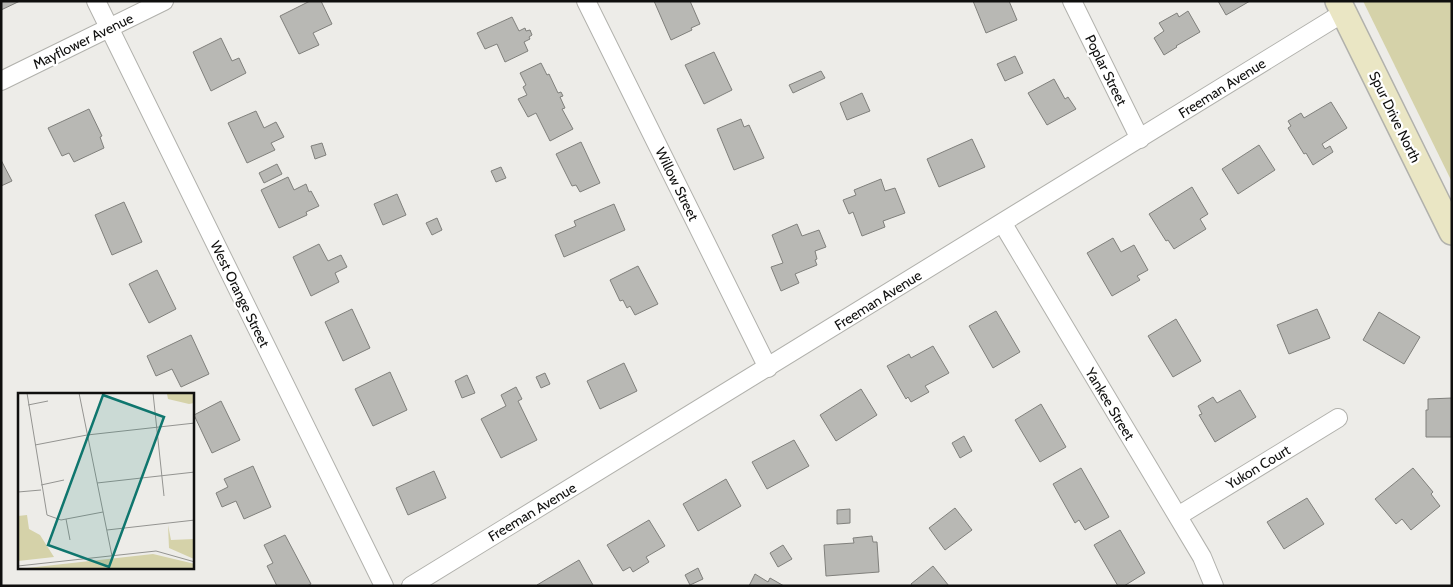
<svg xmlns="http://www.w3.org/2000/svg" width="1453" height="587" font-family="Cabin,sans-serif">
	<rect width="100%" height="100%" fill="#edece8"/>
	<path fill="#d5d2a9" d="M1363,1H1452V182Z"/>
	<g fill="#b8b8b4" stroke="#80807c">
		<path d="M1,1H20L1,10Z"/>
		<path d="M310,1H321L332,24L313,33L319,45L299,54L280,16Z"/>
		<path d="M654,1H690L700,24L691,28L692,30L671,40Z"/>
		<path d="M973,1H1009L1017,20L986,33Z"/>
		<path d="M1218,1H1250L1226,15Z"/>
		<path d="M1188,11L1200,32L1176,46L1177,47L1164,55L1154,38L1164,31L1159,23L1177,13L1179,17Z"/>
		<path d="M512,17L519,31L525,28L526,31L530,30L532,35L529,37L530,39L524,42L528,51L505,62L497,44L485,49L477,33Z"/>
		<path d="M221,38L232,61L239,58L246,73L211,91L193,52Z"/>
		<path d="M714,52L732,90L704,104L685,65Z"/>
		<path d="M1015,56L1023,73L1005,81L997,64Z"/>
		<path d="M541,63L547,75L549,74L558,93L561,92L563,96L560,97L565,108L562,109L573,129L550,141L536,113L528,117L518,99L527,95L523,87L526,85L520,73Z"/>
		<path d="M821,71L825,78L793,93L789,85Z"/>
		<path d="M1054,79L1065,99L1068,97L1076,109L1047,125L1028,93Z"/>
		<path d="M862,93L870,111L847,120L840,103Z"/>
		<path d="M1331,102L1347,128L1322,144L1325,149L1330,146L1333,152L1313,165L1306,153L1304,154L1288,128L1291,126L1288,121L1301,113L1304,118Z"/>
		<path d="M89,109L102,136L100,137L104,148L74,162L69,153L62,156L48,128Z"/>
		<path d="M256,111L264,128L276,122L284,137L271,143L275,150L247,163L228,123Z"/>
		<path d="M741,119L744,127L749,125L764,158L734,170L717,129Z"/>
		<path d="M972,139L985,167L939,187L927,159Z"/>
		<path d="M581,142L600,183L580,192L576,185L572,186L556,154Z"/>
		<path d="M322,143L326,155L315,159L311,146Z"/>
		<path d="M1259,145L1275,170L1238,194L1222,169Z"/>
		<path d="M1,160L12,181L1,186Z"/>
		<path d="M277,164L282,174L264,183L259,173Z"/>
		<path d="M501,167L506,178L496,182L491,171Z"/>
		<path d="M288,177L294,190L306,184L309,192L311,191L319,206L306,212L307,215L279,228L261,190Z"/>
		<path d="M881,179L885,191L895,188L905,213L883,221L885,227L862,236L853,212L849,214L843,200L856,195L854,190Z"/>
		<path d="M1192,187L1208,214L1200,219L1206,229L1174,249L1168,240L1166,241L1149,214Z"/>
		<path d="M397,194L406,215L383,225L374,204Z"/>
		<path d="M124,202L142,242L112,255L95,215Z"/>
		<path d="M614,204L625,230L564,257L555,235L576,226L574,221Z"/>
		<path d="M437,218L442,230L432,235L426,223Z"/>
		<path d="M797,224L802,236L819,230L826,247L815,251L817,259L815,260L817,265L795,274L799,283L781,291L771,267L783,263L772,235Z"/>
		<path d="M1113,238L1121,252L1134,245L1148,270L1137,276L1140,280L1112,296L1087,253Z"/>
		<path d="M319,244L328,261L341,255L347,267L335,273L339,282L311,296L293,257Z"/>
		<path d="M638,266L658,304L635,315L630,306L627,308L623,300L620,301L610,280Z"/>
		<path d="M157,270L176,309L149,323L129,284Z"/>
		<path d="M352,309L370,348L343,361L325,322Z"/>
		<path d="M1317,309L1330,338L1289,354L1277,325Z"/>
		<path d="M996,311L1020,352L993,368L969,326Z"/>
		<path d="M1379,312L1420,337L1404,364L1363,340Z"/>
		<path d="M1176,319L1201,361L1173,377L1148,336Z"/>
		<path d="M191,335L209,374L181,387L172,369L156,376L147,356Z"/>
		<path d="M933,346L949,373L925,386L929,392L911,402L908,397L906,399L887,366L909,354L911,358Z"/>
		<path d="M624,363L637,391L600,409L587,381Z"/>
		<path d="M390,372L407,410L373,426L355,389Z"/>
		<path d="M545,373L550,384L541,388L536,377Z"/>
		<path d="M467,375L475,393L462,398L455,381Z"/>
		<path d="M516,387L522,399L518,401L537,440L501,458L481,419L506,406L501,395Z"/>
		<path d="M861,389L877,415L836,441L820,415Z"/>
		<path d="M1240,390L1256,417L1215,442L1199,415L1202,414L1198,406L1213,397L1217,403Z"/>
		<path d="M1452,398V437H1426V410H1428V399Z"/>
		<path d="M221,401L240,440L212,453L194,415Z"/>
		<path d="M1041,404L1066,447L1040,462L1015,420Z"/>
		<path d="M964,436L972,451L960,458L952,443Z"/>
		<path d="M794,440L809,466L767,489L752,462Z"/>
		<path d="M253,466L271,507L244,519L236,501L222,507L216,493L228,487L224,479Z"/>
		<path d="M1081,468L1109,517L1085,530L1079,520L1075,523L1053,484Z"/>
		<path d="M1413,468L1433,492L1431,494L1440,506L1411,530L1402,519L1396,524L1375,499Z"/>
		<path d="M434,471L446,498L408,515L396,488Z"/>
		<path d="M726,479L741,506L698,531L683,504Z"/>
		<path d="M1307,498L1324,524L1284,549L1267,522Z"/>
		<path d="M955,508L972,530L945,550L929,528Z"/>
		<path d="M850,509V523L837,524V510Z"/>
		<path d="M649,520L665,546L646,557L649,562L633,572L630,567L623,571L607,545Z"/>
		<path d="M1120,530L1145,573L1124,586H1118L1094,545Z"/>
		<path d="M285,535L311,584L307,586H277L267,566L273,563L264,545Z"/>
		<path d="M872,536L873,542H877L879,572L826,576L824,545L854,543L853,538Z"/>
		<path d="M783,545L792,559L778,567L770,553Z"/>
		<path d="M579,560L593,585L537,586V585Z"/>
		<path d="M933,566L949,586H912L911,584Z"/>
		<path d="M698,568L703,579L690,585L685,575Z"/>
		<path d="M755,574L768,582L770,578L784,586H749Z"/>
	</g>
	<g fill="none" stroke-linecap="round" stroke-linejoin="round">
		<g stroke="#b1b1ac" stroke-width="20">
			<g id="street">
				<path d="M96,1L384,586"/>
				<path d="M586,1L768,368"/>
				<path d="M1072,1L1140,139"/>
				<path d="M1,81L164,1"/>
				<path d="M1003,224L1202,557L1214,586"/>
				<path d="M1178,516L1338,418"/>
				<path d="M411,586L1343,13"/>
			</g>
		</g>
		<g stroke="#b1b1ac" stroke-width="28">
			<path id="secondary" d="M1338,1L1452,232"/>
		</g>
		<use href="#street" stroke="#fff" stroke-width="18"/>
		<use href="#secondary" stroke="#eae6c4" stroke-width="25"/>
	</g>
	<g text-anchor="middle" dominant-baseline="central" stroke-width="4.5" stroke-linejoin="round" paint-order="stroke">
		<g font-size="14" fill="#0f0f0e" stroke="#fff">
			<text transform="translate(83 41) rotate(-26)">Mayflower Avenue</text>
			<text transform="translate(1106 70) rotate(64)">Poplar Street</text>
			<text transform="translate(1222 88) rotate(-32)">Freeman Avenue</text>
			<text transform="translate(1395 117) rotate(64)">Spur Drive North</text>
			<text transform="translate(677 184) rotate(64)">Willow Street</text>
			<text transform="translate(240 294) rotate(64)">West Orange Street</text>
			<text transform="translate(878 300) rotate(-32)">Freeman Avenue</text>
			<text transform="translate(1110 404) rotate(59)">Yankee Street</text>
			<text transform="translate(1258 467) rotate(-31)">Yukon Court</text>
			<text transform="translate(532 512) rotate(-31)">Freeman Avenue</text>
		</g>
	</g>
	<g transform="translate(18 393)">
		<rect width="176" height="176" fill="#edece8"/>
		<path d="M176,0V10L171,11L150,6L149,1ZM9,122L11,136L22,142L36,164L0,168V123ZM150,132L153,147L176,146V166L151,155ZM135,161L177,171L176,176H0Z" fill="#d5d2a9"/>
		<path fill="none" stroke="#949491" stroke-width="1" d="M9,0L29,122L43,127L85,119M61,0L94,163M135,0L146,103M10,12L30,8M17,52L69,42L177,30M79,90L177,79M23,92L46,87M0,99L23,97M48,126L52,147M89,137L177,127M0,173L138,158L177,169"/>
		<path fill="#0f766e" fill-opacity="0.15" stroke="#0f766e" stroke-width="2.5" d="M85,2L146,24L91,174L30,152Z"/>
		<rect width="176" height="176" fill="none" stroke="#0f0f0e" stroke-width="2.5"/>
	</g>
	<rect width="1453" height="587" fill="none" stroke="#0f0f0e" stroke-width="5"/>
</svg>
